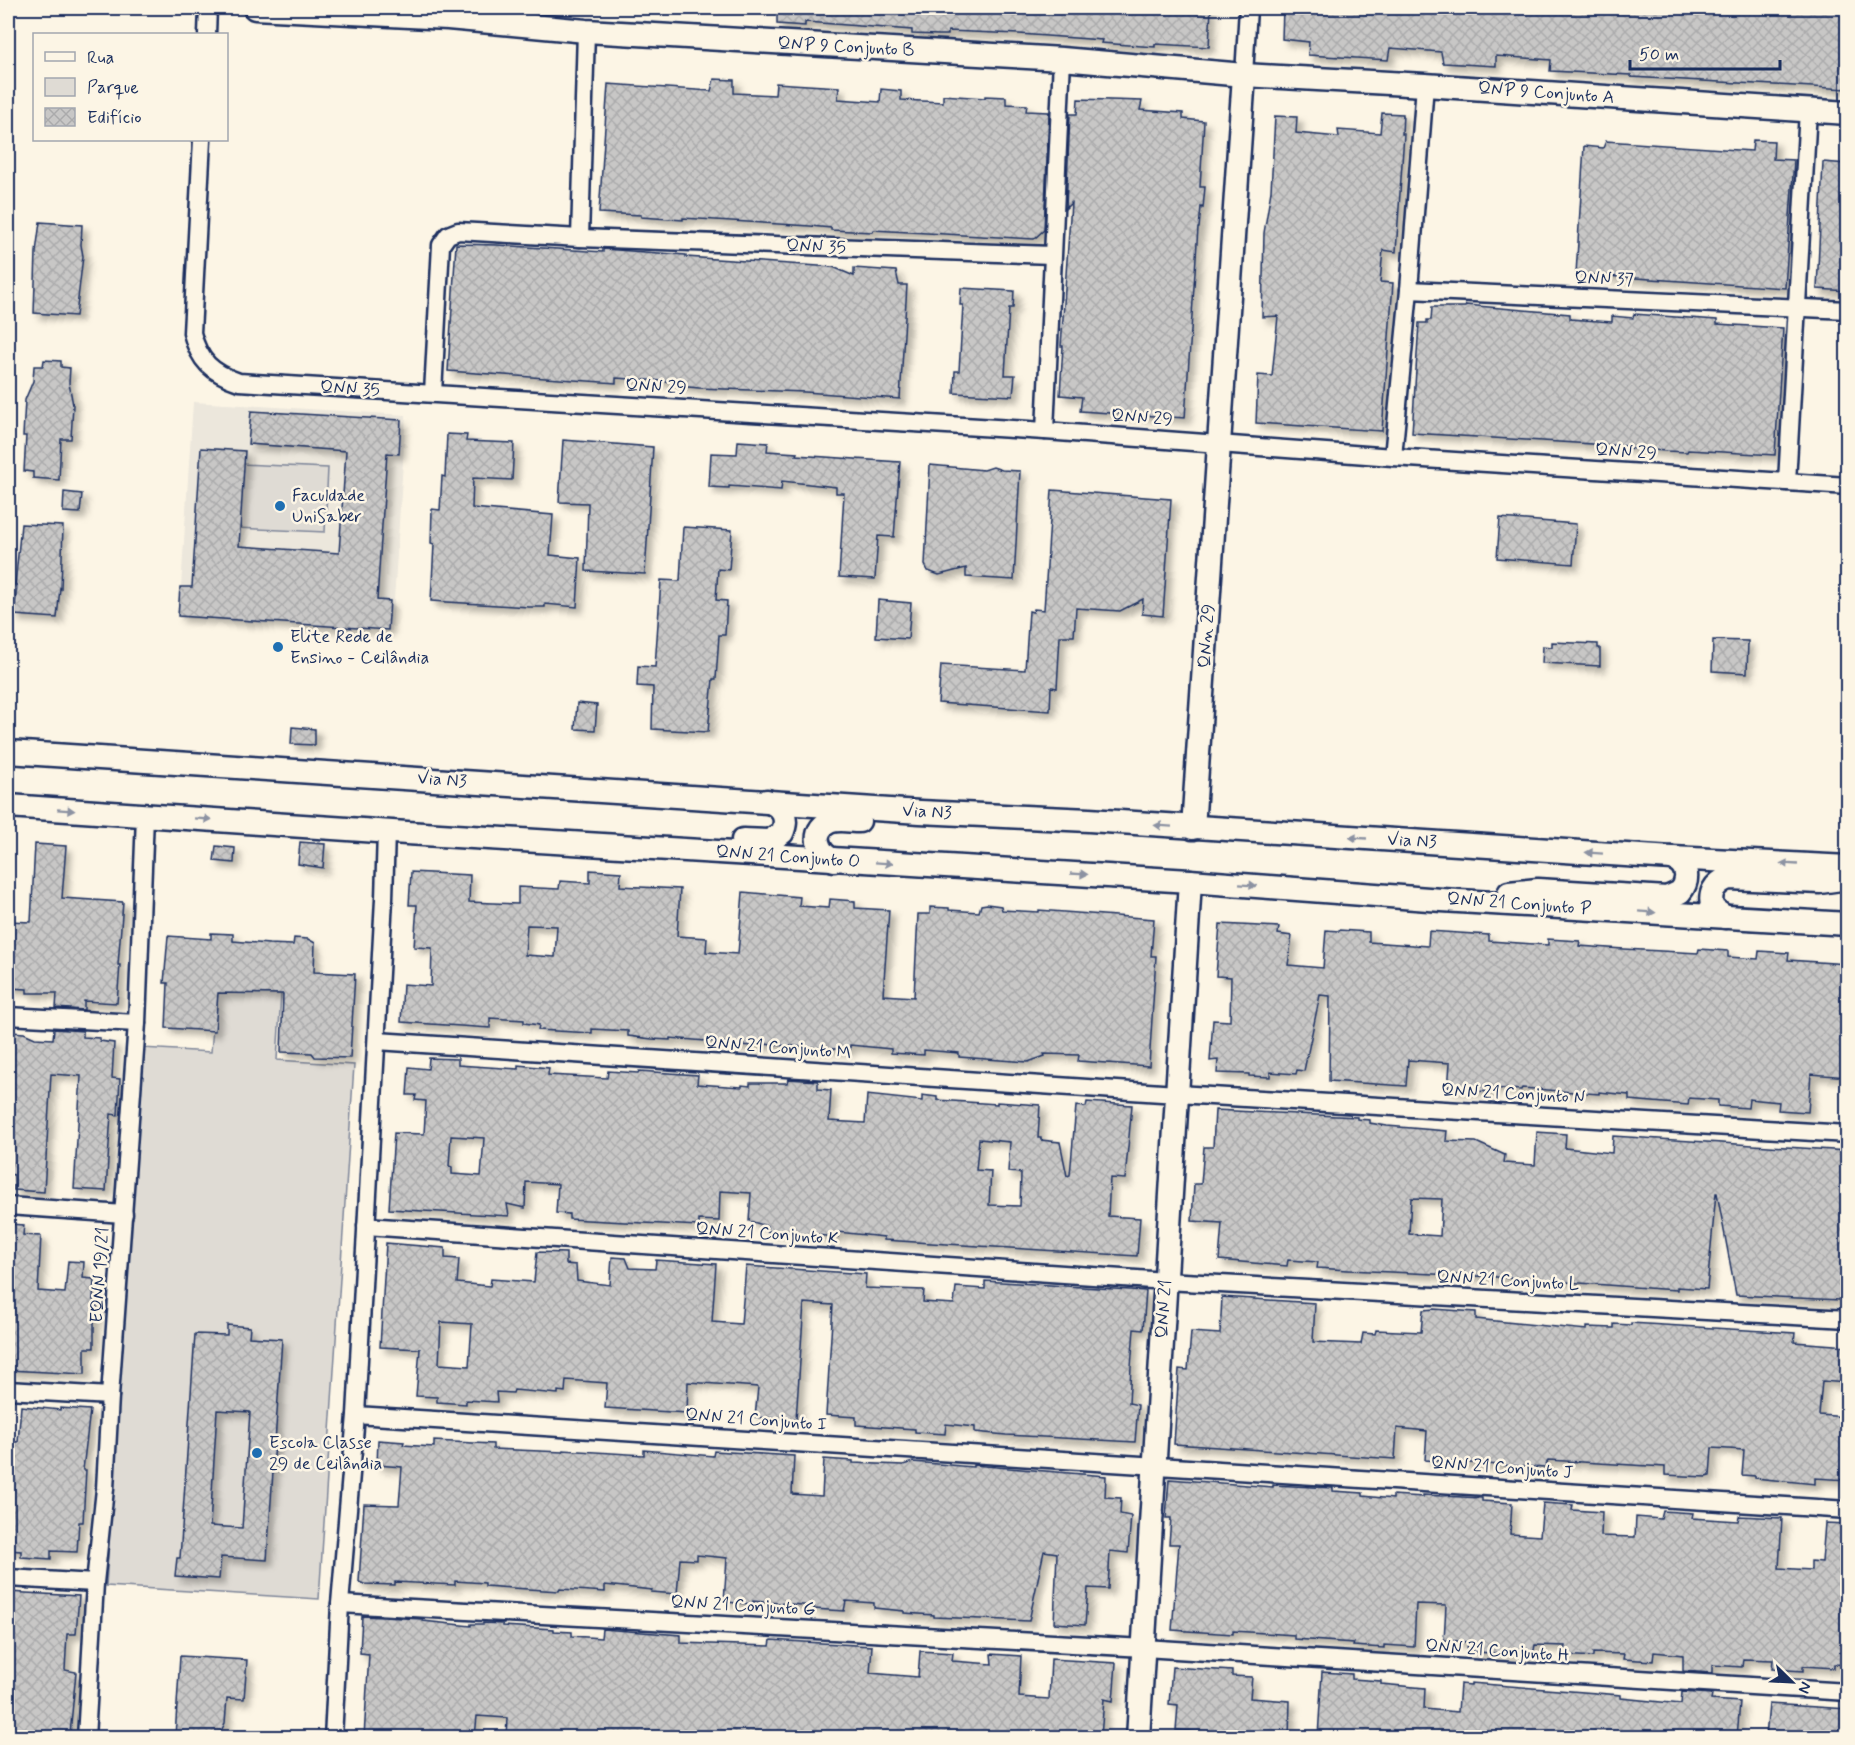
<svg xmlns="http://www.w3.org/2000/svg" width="1855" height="1745" font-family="Mynerve,sans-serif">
	<defs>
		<pattern id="building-cross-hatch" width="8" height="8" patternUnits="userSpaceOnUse" patternTransform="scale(1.5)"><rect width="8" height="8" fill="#c8c7c6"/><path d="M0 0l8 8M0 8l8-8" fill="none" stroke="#ababac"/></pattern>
		<filter id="shadow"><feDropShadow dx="5.5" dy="5.5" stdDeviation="3" flood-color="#0004"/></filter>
	</defs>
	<rect width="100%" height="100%" fill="#fcf5e5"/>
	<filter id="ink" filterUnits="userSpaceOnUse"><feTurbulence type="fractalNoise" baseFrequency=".0167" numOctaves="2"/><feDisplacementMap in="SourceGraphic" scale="12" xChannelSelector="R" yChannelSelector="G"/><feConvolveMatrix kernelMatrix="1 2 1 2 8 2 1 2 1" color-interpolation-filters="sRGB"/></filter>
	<g filter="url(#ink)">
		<path fill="#ece7dc" d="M193,402L406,415L392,631L179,618Z"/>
		<g fill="#dfdbd4" stroke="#7d8599" stroke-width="1.5">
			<path d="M240,464L328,468L325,532L236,528Z"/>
			<path d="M216,990L281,994L277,1060L354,1065L319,1599L106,1586L142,1048L211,1052Z"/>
		</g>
		<g fill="url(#building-cross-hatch)" stroke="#1b2f5e" stroke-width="1.5" fill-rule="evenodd" filter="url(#shadow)">
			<path d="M777,8H1211L1209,47L1155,44V47L1101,43L1102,40L1019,34L948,31V35H939L912,34V30L820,23L805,22V26L777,24Z"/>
			<path d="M1283,8H1848V89L1631,77V75L1550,71L1551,60L1496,56V66L1443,63L1441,52L1390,48L1388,60L1308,55L1309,42L1282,39Z"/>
			<path d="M714,79L734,80V93L775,95L776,83L839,87L838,99L880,102L881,89L901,91V100L943,102V95L985,98V96L1006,97V104L1027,105L1026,111L1049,112L1044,230L1034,239L873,230L872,232L831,230V228L810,226L683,218V220L641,217V215L599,213L608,84L711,91Z"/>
			<path d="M1078,99L1142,101L1140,110L1183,113V119L1204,121L1200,187H1205L1203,208L1201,207L1199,228H1198L1185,418L1080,411L1082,397L1060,395L1063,346H1061L1071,203L1066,208L1070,114H1077Z"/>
			<path d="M1382,113L1403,114L1402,134H1404L1396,252L1383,250L1380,282L1393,283L1382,431L1256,423L1258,375L1272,376L1278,316L1262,317L1264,233L1271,191L1275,116L1297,117L1296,133L1339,137L1338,130L1380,133Z"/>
			<path d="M1753,140L1774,141L1773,159L1794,160L1785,288L1576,274L1584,146L1603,148L1606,141L1752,151Z"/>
			<path d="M1823,162L1848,164V291L1817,289Z"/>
			<path d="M40,222L82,225L81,245L83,256L76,316L34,313L36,252Z"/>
			<path d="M456,244L497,245L603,252V249L686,255V257L833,267L854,276V268L896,271L899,285H907L900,399L805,392L699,388L678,386V382L616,378V383L448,371Z"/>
			<path d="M961,288L1014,291L1013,308H1009L1005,375H1015L1013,396L954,393L955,371H959L963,305H960Z"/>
			<path d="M1466,305L1570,314V319L1612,322V316L1633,318L1634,314L1717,320V324L1783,328L1775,455L1688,450L1687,452L1666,451L1625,448V446L1412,433L1419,323H1427V320H1431L1432,307H1465Z"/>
			<path d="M44,360L61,361V367L70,368L69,383L73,405L71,439H61L59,480L33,478V472L24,471L26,436H23L25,400L33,381L34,366H43Z"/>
			<path d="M251,411L401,420L399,454L387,453L380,554L377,600L390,601L388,630L178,616L180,587H192L201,448L245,451L239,546L339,553L346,451L248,444Z"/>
			<path d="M447,434L467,435L466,441L514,443L512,480L473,478L472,508L553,515L550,555L580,558L577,607L545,604V607H529L431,601L434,544L431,543L432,509L440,510L442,476L445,477Z"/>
			<path d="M563,440L653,447L645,574L586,571L588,503L559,502Z"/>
			<path d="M738,441L768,443L767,451L797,453L796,455L900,462L894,537L878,536L875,579L839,577L844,493H836V487L782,481L781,490L729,486V488L709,487L711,453L737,454Z"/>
			<path d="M930,465L984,470L993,467L1002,470L1020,471L1014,580L966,577V568L939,575L928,571L925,565Z"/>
			<path d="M1052,490L1171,499L1163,616L1142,614L1143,599L1120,611L1076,608L1074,636H1060L1057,688L1051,687L1050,711L938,703L941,665L1025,670L1029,611L1033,612L1034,609L1044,610Z"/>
			<path d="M64,492L82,494L80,513L63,512Z"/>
			<path d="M1500,518L1576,524L1573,564L1497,558Z"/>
			<path d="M21,524L63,526L61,589L60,588L57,618L14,615L17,585H15Z"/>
			<path d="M683,527L732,530L729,570L718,569L716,600L727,601L725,635H719L716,679H713L708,732L652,729L653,687L637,686L638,666L655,667L661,580L680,581Z"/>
			<path d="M878,600L911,603L908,639L876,637Z"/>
			<path d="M1713,640L1748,641L1747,673L1712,671Z"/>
			<path d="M1552,642L1598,644V648H1600V666L1542,663L1543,646L1552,647Z"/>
			<path d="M577,703L597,705L595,730L575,729Z"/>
			<path d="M292,727L315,729V745L291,744Z"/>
			<path d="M300,842L325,844L323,868L298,864Z"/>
			<path d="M35,844L66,846L62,898L123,902L118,965H120L117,1003L84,1001V1010L56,1008L57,993H27V989L8,988V921L31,922Z"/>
			<path d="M216,846L235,848L234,863L214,861Z"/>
			<path d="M590,870L621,872L620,886L680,889L677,936L707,938L706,952L738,954L743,892L800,897L799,906L829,908L830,899L855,901V908L889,910L883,995L914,997L918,914H930V907L949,908V910L979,912L981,905L987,904L1001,906L1002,910L1039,912V910L1154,919L1151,956H1156L1149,1066L1078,1061L1079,1055L1044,1054L1045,1056L1028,1062L959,1057V1053L924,1050V1055L891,1053V1049L850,1045V1050L761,1044L760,1046L730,1045V1043L670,1038V1040L652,1039L628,1036V1031L592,1029V1033L538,1030L539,1025L524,1023V1020L490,1018V1028L401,1022L403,984L431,986L432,948L414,947L417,905H409L411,872L470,875L469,902L518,904V887L559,889L560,881L590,883ZM527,925L557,926L555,957L525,955Z"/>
			<path d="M1220,924L1279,927L1278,934L1292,936L1288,965L1323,968L1326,930L1339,931V930L1369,932V942L1428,946L1429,931L1489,935V941L1548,945V939L1580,941L1579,946L1624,949L1698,953L1699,949L1728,951V957L1758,959L1759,951L1789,953L1788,960L1848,964V1077L1811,1074L1808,1112L1778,1110L1779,1102L1749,1099L1748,1108L1718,1106V1100L1689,1098L1688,1105L1629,1100V1095L1599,1092V1094L1522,1088L1521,1090L1492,1088L1491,1092L1448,1089L1450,1063L1408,1060L1406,1086L1329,1081L1330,996L1320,995L1304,1071L1297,1070L1296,1074L1270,1072V1077L1249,1076V1074L1217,1073L1218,1060L1210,1061L1213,1020L1230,1021L1231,977L1216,976Z"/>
			<path d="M211,933L233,934V941L269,944L293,945L294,938L308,939L315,943L314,972L355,974L350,1058L315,1057L312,1053L281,1052L283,994L218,993L215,1031L166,1028L168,983H164L168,936L211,939Z"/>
			<path d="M54,1029L83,1031V1037L100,1038V1041L114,1043L112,1078L120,1079L118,1115L111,1114L106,1191L74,1189L81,1076L51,1074L44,1192L14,1190V1175L8,1174V1079L12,1032L24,1033L35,1038L53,1039Z"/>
			<path d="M429,1058L458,1059V1065L518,1069V1065L549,1068L548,1075L607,1078L608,1071L638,1073L639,1071L698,1075L697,1084L742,1087V1085L750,1086V1083H787L788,1079L818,1081V1089L831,1090L829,1121L865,1123L867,1095L922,1101V1095L937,1097V1100L997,1104V1102L1040,1105L1038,1138H1041V1140L1060,1142L1067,1176L1070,1175L1076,1106L1086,1107L1087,1102L1132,1105L1125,1179L1110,1178L1108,1216L1140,1218L1137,1256L884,1240V1237L838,1232V1237L767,1231V1226L749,1221L751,1193L720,1191L719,1221L699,1220V1226L569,1219V1214L556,1213L558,1184L526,1182L525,1208L507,1204L509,1216L389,1209L394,1133L424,1134L426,1101L415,1100L416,1095H407L409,1067L428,1069ZM451,1136L484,1138L481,1176L452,1174V1167L449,1166ZM979,1139L1010,1142L1008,1172L1021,1173L1020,1206L989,1205L991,1171L976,1170Z"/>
			<path d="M1215,1110L1357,1117V1119L1370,1120V1123L1387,1126L1447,1131L1446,1141L1476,1142L1505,1155L1504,1163L1535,1165L1537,1132L1566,1134L1565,1148L1612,1153L1613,1136L1848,1151V1269H1843L1840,1300L1736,1295L1717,1193H1716L1707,1289L1677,1287V1290L1661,1289L1497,1277L1348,1270L1317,1268L1318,1262L1288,1260L1287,1266L1219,1260L1222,1223L1192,1221L1194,1184H1201L1204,1147H1213ZM1411,1198L1442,1199L1440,1236L1409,1234Z"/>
			<path d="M8,1224L24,1225L23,1235L41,1236L38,1291L65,1293L68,1261L84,1262L83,1278L94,1279L93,1300H97L96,1318H94V1348H85V1374L8,1370Z"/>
			<path d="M386,1243L445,1248V1258L459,1259L457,1283L490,1286L491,1279L534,1282L537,1252L566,1253V1264L576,1265L577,1281L610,1285L612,1257L626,1258L630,1268L655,1269L656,1260L716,1264L712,1322L741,1324L746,1266L866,1274L865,1288L924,1290L923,1302L954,1304L956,1287L985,1289V1281L1146,1291L1143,1330L1134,1329L1131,1367L1129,1403L1138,1405L1135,1442L1006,1435L975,1432V1427L946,1424L945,1434L915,1432V1429L856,1425V1417L826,1415L833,1305L804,1303L796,1420L755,1417L758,1387L688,1382L687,1413L605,1408L607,1383L566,1380L565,1392L558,1391V1394L514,1390L513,1393L496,1392L497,1402L466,1400V1404L437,1402V1397L416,1396L420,1349L380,1347ZM441,1322L472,1324L469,1366L439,1364Z"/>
			<path d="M1222,1297L1315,1303L1313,1342L1361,1344L1363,1333L1375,1334L1376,1330L1421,1332L1423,1310L1434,1309L1476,1312V1319L1587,1330V1327L1614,1328V1324L1631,1325V1323L1795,1333L1794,1342L1848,1346L1846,1383L1822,1381L1819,1415L1848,1417V1480L1815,1478V1484L1755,1478V1476L1742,1475L1744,1450L1712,1448L1710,1476L1706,1477L1665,1475V1467L1548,1460L1545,1468L1425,1460L1427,1431L1397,1428L1395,1459L1174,1444L1179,1369L1188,1370L1191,1332L1220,1334Z"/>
			<path d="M227,1325L250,1327L249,1337L282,1339L267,1560L221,1557L219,1579L175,1576L177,1558H180L195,1334L227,1335ZM217,1410L250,1412L242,1528L210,1526Z"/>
			<path d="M21,1406L60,1410V1408L90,1410L83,1470H86L83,1522H79L77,1552L51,1551V1559L21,1557V1551L8,1550V1441L18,1442Z"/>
			<path d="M378,1440L404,1442L403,1445L434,1447V1441L493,1444V1449L563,1452V1450L644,1455V1450L713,1456L714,1451L794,1456L792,1494L822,1496L824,1459L853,1461V1463L903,1465L913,1462L973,1467V1465L1106,1476L1105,1497L1121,1498L1120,1514L1131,1516L1128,1553L1110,1551L1108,1589L1088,1588L1085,1625L1054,1623L1057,1553L1044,1551L1029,1621L934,1617V1615L904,1613V1611L874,1608V1603L846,1601L844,1611L814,1609V1606L753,1601L754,1604L724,1602L727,1558L697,1555V1560L680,1559L677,1594L651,1592L652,1590L605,1585V1592L560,1589L559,1591L512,1588L485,1586V1583L455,1581V1585L395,1582V1585L364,1584L359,1582L364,1504L399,1505L402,1467L377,1465Z"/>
			<path d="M1169,1479L1273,1487V1485L1333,1488V1491L1363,1493V1496L1393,1499V1495L1423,1497V1495L1482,1498V1501L1512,1503L1510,1534L1540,1536L1543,1503L1573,1505L1572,1510L1602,1512L1601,1536L1635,1537L1636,1517L1661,1519L1663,1511L1693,1513L1692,1518L1738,1521L1739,1516L1782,1518L1779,1568L1811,1570V1561L1822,1562L1825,1523L1848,1524V1665L1834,1664V1668L1803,1666V1671L1772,1669L1773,1660L1743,1659L1742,1667L1712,1665V1673L1683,1671V1655L1654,1652L1653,1661L1623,1659L1624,1654L1593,1653V1657L1564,1655L1565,1646L1535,1645L1533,1655L1473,1652V1650L1467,1649L1468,1642L1444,1640L1446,1605L1416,1604L1414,1647L1384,1645V1648L1353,1646L1354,1643L1294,1639V1635L1249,1632L1233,1631V1634L1172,1630L1179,1544H1169L1171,1518H1166Z"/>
			<path d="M8,1592L79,1596L76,1634H67L65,1670L76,1672L70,1734L52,1733L51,1737H9L10,1727H8Z"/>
			<path d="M362,1616L423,1619V1621L471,1626V1624H483V1623L503,1624V1626L554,1629V1631L572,1632V1636L601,1638L602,1629L681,1635V1643L770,1646L771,1640L872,1646L870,1673L918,1677L920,1651L953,1653L952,1661L992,1664L991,1654L1021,1656L1019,1697L1049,1699L1051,1659L1116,1663L1113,1701L1104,1699L1101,1737H685V1735L655,1733V1737H506L507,1718L477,1716L475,1737H364L369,1654L360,1653Z"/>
			<path d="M180,1656L247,1660L244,1699L227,1698L225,1723L218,1737H175Z"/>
			<path d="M1172,1667L1232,1671V1676L1252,1677L1250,1698L1290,1701L1289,1737H1204V1732L1176,1730L1178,1705L1169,1704Z"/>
			<path d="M1322,1672L1352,1674V1679L1381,1681V1684L1425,1688L1424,1709L1458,1712L1460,1684L1471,1685V1683L1621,1695V1698L1681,1704L1682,1692L1712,1694L1711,1700L1740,1702L1737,1737H1318Z"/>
			<path d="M1769,1704L1848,1709V1737H1766Z"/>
		</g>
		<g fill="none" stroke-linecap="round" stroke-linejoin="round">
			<g stroke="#1b2f5e" stroke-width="21">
				<g id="street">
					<path d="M207,34L208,8"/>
					<path d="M1244,75L1248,8"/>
					<path d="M202,140L192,333C199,361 212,373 239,382L1045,431L1393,457L1848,486"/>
					<path d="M580,238L586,31"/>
					<path d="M1409,290L1848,310"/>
					<path d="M433,393L441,245L448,235L458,231L580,238L1052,255"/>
					<path d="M1045,431L1062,59"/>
					<path d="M1393,457L1409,290L1425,85"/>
					<path d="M1787,482L1808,110"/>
					<path d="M8,1016L137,1023"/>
					<path d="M377,1041L1177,1094L1848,1134"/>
					<path d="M8,1206L124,1214"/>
					<path d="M366,1226L1166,1281L1848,1319"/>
					<path d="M8,1390L110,1396"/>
					<path d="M356,1415L1848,1510"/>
					<path d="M8,1578L95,1583"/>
					<path d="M340,1604L1144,1648L1848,1692"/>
					<path d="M86,1738L95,1583L105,1489L110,1396L137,1023L145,816"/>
					<path d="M333,1738L340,1604L356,1415L384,899L386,831"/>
				</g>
			</g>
			<g stroke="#1b2f5e" stroke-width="27">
				<g id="secondary">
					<path d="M255,8L448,18L586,31L1062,59L1244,75L1425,85L1848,113"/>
					<path d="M8,752L920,812L1089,820L1672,858L1848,867"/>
					<path d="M8,806L407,833L1190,881L1442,900L1848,924"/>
					<path d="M1193,828L1244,75"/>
					<path d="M743,840L769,841L782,833C789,818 783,807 767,801"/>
					<path d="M834,860C817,854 810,831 829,822C838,818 849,821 859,821"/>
					<path d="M1509,893L1538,890L1667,898L1680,892C1690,880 1688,864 1672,858"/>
					<path d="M1725,917L1713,909C1708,894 1714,883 1729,878L1820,882L1848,878"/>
					<path d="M1138,1738L1190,881"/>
				</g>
			</g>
			<use href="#street" stroke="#fcf5e5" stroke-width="16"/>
			<use href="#secondary" stroke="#fcf5e5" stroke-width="22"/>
		</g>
		<defs><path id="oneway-solid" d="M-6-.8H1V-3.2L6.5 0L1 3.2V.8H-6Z" transform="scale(1.5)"/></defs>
		<g fill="#8c92a2">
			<use href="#oneway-solid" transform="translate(66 810) rotate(4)"/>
			<use href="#oneway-solid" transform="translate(203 819) rotate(4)"/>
			<use href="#oneway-solid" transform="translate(1163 826) rotate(-176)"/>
			<use href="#oneway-solid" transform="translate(1358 838) rotate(-177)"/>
			<use href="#oneway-solid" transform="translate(1594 853) rotate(-176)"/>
			<use href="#oneway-solid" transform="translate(884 863) rotate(4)"/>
			<use href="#oneway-solid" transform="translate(1789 864) rotate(-177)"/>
			<use href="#oneway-solid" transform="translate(1079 874) rotate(3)"/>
			<use href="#oneway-solid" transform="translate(1248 885) rotate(4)"/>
			<use href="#oneway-solid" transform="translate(1647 912) rotate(4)"/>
		</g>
	</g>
	<g fill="#1f6fb2" stroke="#fcf5e5" stroke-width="2">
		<circle cx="280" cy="506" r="6"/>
		<circle cx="278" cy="647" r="6"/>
		<circle cx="257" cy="1453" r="6"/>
	</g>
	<g text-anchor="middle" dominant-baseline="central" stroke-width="5" stroke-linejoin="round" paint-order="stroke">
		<g font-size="18" fill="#1b2f5e" stroke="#fcf5e5">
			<text transform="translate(846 47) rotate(3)">QNP 9 Conjunto B</text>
			<text transform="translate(1546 93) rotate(4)">QNP 9 Conjunto A</text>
			<text transform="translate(816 247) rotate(2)">QNN 35</text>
			<text transform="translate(1604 279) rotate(2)">QNN 37</text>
			<text transform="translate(656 387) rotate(3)">QNN 29</text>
			<text transform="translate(350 389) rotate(3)">QNN 35</text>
			<text transform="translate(1142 418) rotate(4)">QNN 29</text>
			<text transform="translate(1626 452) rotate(4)">QNN 29</text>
			<text transform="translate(1207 636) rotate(-86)">QNn 29</text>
			<text transform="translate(442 780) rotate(4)">Via N3</text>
			<text transform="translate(927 812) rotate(3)">Via N3</text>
			<text transform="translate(1412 841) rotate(3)">Via N3</text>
			<text transform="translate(788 857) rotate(4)">QNN 21 Conjunto O</text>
			<text transform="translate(1519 904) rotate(4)">QNN 21 Conjunto P</text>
			<text transform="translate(778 1048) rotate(4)">QNN 21 Conjunto M</text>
			<text transform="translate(1513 1094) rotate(3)">QNN 21 Conjunto N</text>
			<text transform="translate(767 1234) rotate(4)">QNN 21 Conjunto K</text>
			<text transform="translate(100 1275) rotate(-86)">EQNN 19/21</text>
			<text transform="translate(1508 1281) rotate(3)">QNN 21 Conjunto L</text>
			<text transform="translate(1164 1309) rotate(-86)">QNN 21</text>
			<text transform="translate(756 1420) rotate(4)">QNN 21 Conjunto I</text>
			<text transform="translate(1502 1468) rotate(4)">QNN 21 Conjunto J</text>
			<text transform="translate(743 1606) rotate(3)">QNN 21 Conjunto G</text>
			<text transform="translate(1497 1651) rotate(4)">QNN 21 Conjunto H</text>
		</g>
		<g font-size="18" fill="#1b2f5e" stroke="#fcf5e5" text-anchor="start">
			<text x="292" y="496">Faculdade<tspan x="292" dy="21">UniSaber</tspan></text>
			<text x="290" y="637">Elite Rede de<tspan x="290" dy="21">Ensino - Ceilândia</tspan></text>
			<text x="269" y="1443">Escola Classe<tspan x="269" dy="21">29 de Ceilândia</tspan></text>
		</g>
	</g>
	<rect width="1855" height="1745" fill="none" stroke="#fcf5e5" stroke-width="30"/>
	<rect x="15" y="15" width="1825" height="1715" fill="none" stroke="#1b2f5e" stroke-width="2" filter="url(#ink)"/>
	<rect x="33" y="33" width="195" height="108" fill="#fcf5e5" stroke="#a2a6af" stroke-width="1.5"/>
	<rect x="45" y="52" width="30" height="9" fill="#fcf5e5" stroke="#a2a6af" stroke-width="1.5"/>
	<text x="87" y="63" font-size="18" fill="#1b2f5e">Rua</text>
	<rect x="45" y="78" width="30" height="18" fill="#dfdbd4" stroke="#a2a6af" stroke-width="1.5"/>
	<text x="87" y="93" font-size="18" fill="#1b2f5e">Parque</text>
	<rect x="45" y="108" width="30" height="18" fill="url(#building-cross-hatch)" stroke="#a2a6af" stroke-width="1.5"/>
	<text x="87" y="123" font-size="18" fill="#1b2f5e">Edifício</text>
	<g transform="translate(1792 1682) rotate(114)" stroke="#fcf5e5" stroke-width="4.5" paint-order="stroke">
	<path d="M0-4.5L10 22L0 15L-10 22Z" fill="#1b2f5e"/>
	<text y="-9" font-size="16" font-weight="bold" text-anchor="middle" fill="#1b2f5e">N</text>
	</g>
	<path d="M1630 60v9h150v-9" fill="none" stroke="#1b2f5e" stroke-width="3"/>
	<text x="1639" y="60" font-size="18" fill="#1b2f5e" stroke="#fcf5e5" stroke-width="4.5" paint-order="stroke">50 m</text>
</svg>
